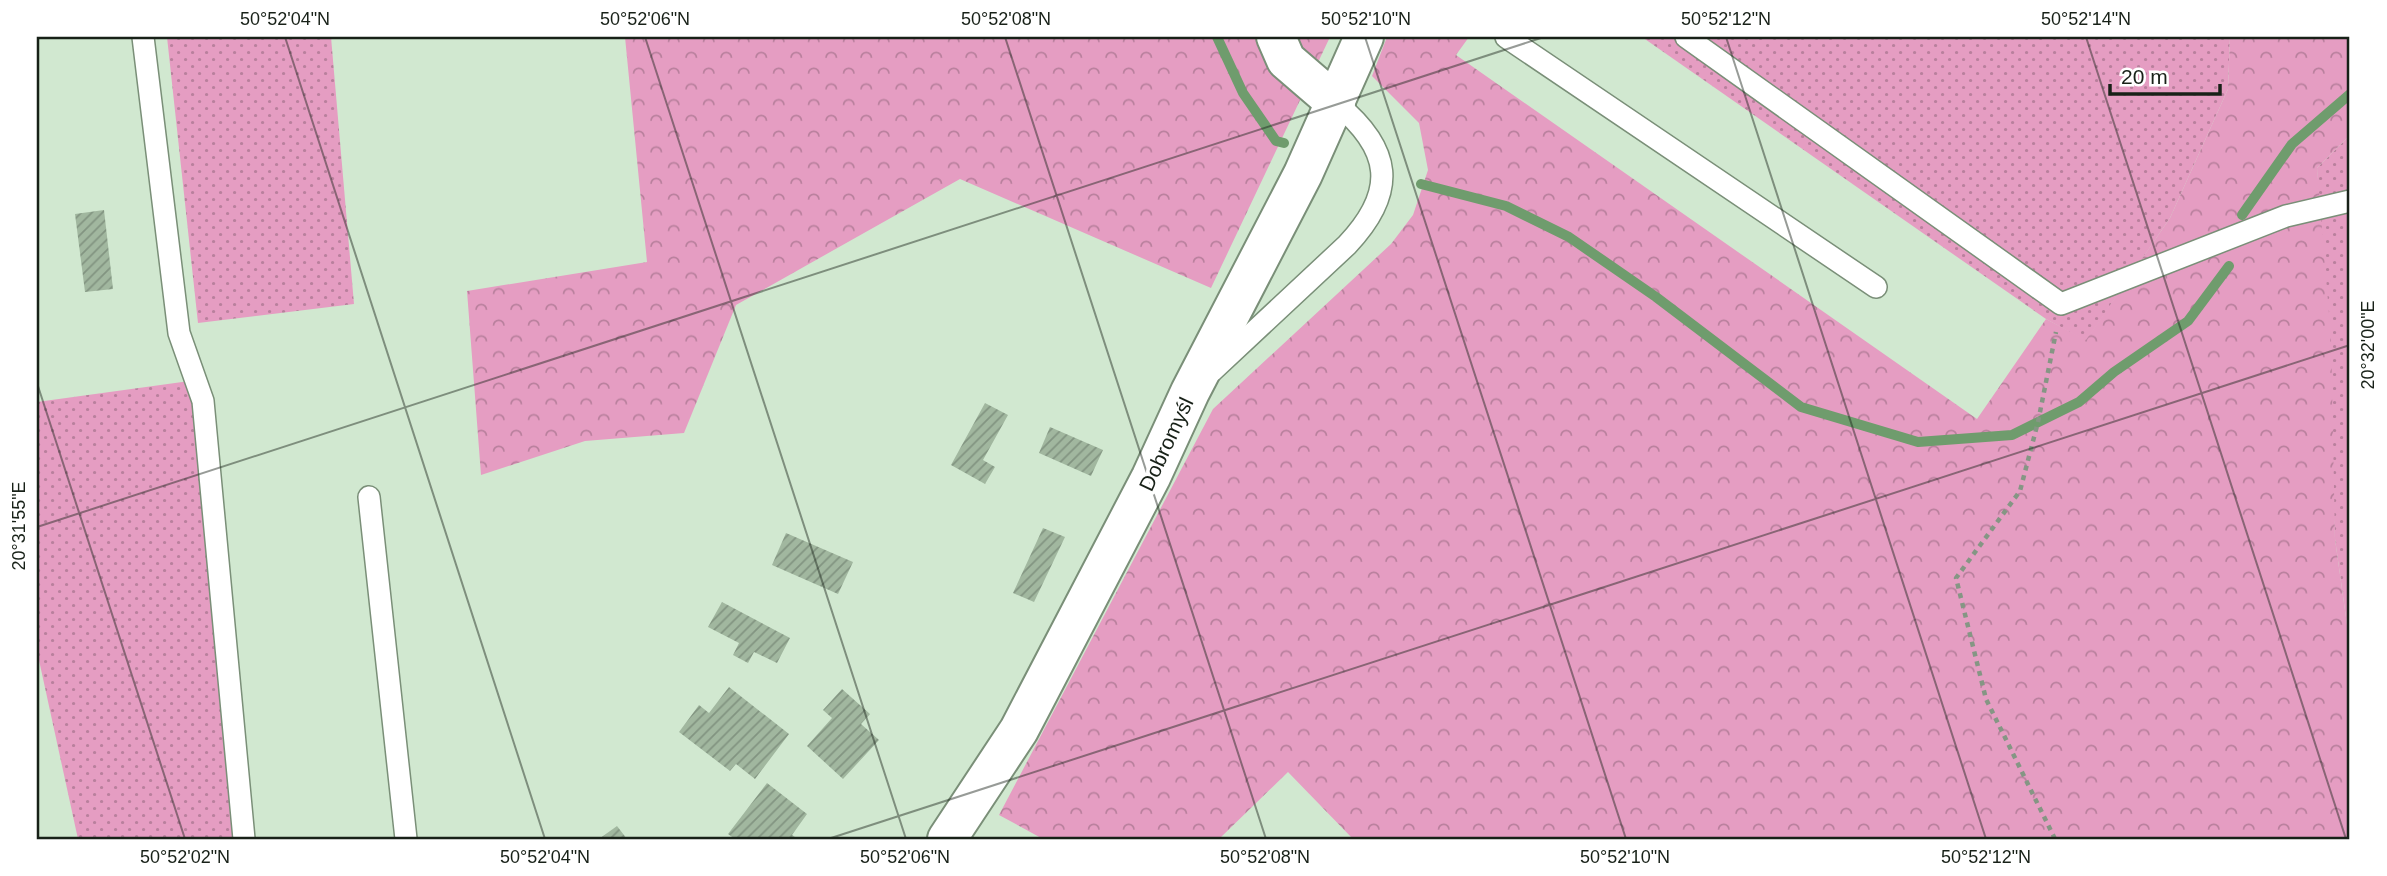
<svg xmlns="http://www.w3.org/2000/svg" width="2387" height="876" font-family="Helvetica,sans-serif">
	<defs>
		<pattern id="grass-dots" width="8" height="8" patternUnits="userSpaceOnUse" patternTransform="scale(1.75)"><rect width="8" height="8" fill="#e59dc2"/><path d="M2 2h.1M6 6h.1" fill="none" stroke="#b9809d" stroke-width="1.8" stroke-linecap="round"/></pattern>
		<pattern id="forest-crowns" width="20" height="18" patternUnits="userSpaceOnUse" patternTransform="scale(1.75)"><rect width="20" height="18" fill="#e59dc2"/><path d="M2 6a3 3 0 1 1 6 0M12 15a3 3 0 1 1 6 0" fill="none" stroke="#b9809d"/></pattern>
		<pattern id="building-hatch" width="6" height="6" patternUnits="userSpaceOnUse" patternTransform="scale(1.75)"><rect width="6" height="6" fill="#a1b79f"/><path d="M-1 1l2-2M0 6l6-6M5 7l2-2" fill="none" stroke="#829481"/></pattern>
	</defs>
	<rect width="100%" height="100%" fill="#d1e8d0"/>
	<g fill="url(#grass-dots)">
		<path d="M167,37H331L354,304L198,323Z"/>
		<path d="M1642,37H2230L2228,89L2170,218L2086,341L2046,319Z"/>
		<path d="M2350,135V646L2335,539L2317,168Z"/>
		<path d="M204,379L235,839H78L37,651V402Z"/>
	</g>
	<g fill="url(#forest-crowns)">
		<path d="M625,37H1330L1211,288L960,179L736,305L684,433L585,441L481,475L467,291L647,262Z"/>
		<path d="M1387,37H1469L1456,55L1977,419L2046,319L2086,340L2170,218L2228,89L2230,37H2350V135L2317,168L2331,338L2335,539L2350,646V839H1353L1288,772L1219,839H1043L999,815L1213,409L1391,244L1413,215L1428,170L1419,123L1372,76Z"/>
	</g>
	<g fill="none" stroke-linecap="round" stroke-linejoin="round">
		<g stroke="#6f9c6d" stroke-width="10">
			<path d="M1217,37L1243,93L1276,141L1284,143"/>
			<path d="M1421,184L1506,206L1569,237L1656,297L1801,407L1918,442L2012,435L2079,402L2114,372L2188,321L2229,266"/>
			<path d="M2242,215L2292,144L2350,94"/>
		</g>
	</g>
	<g fill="url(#building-hatch)">
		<path d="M104,210L113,289L85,292L75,214Z"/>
		<path d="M985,403L1008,415L983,460L995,467L985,484L951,465Z"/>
		<path d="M1050,427L1103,450L1091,476L1039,453Z"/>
		<path d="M1043,528L1065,537L1034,602L1013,593Z"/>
		<path d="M786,533L853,562L838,594L772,565Z"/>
		<path d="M722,602L790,638L777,663L754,652L748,663L733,655L739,643L708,627Z"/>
		<path d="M729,687L789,734L755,779L736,764L730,771L679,732L699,705L709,713Z"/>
		<path d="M842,689L870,714L861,724L879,740L843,779L807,746L832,718L823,710Z"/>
		<path d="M767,783L807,814L792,835L798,839H735L728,834Z"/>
		<path d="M617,826L627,839H599Z"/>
	</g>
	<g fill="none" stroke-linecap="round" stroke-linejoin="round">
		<g stroke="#7a8f78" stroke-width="24">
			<g id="lane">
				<path d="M143,37L179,333L203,401L244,839"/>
				<path d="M1506,37L1876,287"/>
				<path d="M1686,37L2061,304L2286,216L2350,201"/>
				<path d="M1212,371L1347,245C1398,191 1392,149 1336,103"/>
				<path d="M369,497L406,839"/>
			</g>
		</g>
		<g stroke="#7a8f78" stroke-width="42">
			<g id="street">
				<path d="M1276,37L1286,60L1336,103"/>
				<path d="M947,839L1019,730L1151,477L1190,392L1303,174L1364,37"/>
			</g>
		</g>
		<path stroke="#859684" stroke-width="4.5" stroke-dasharray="5 5" stroke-linecap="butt" d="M2055,839L1986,699L1956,578L2020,491L2038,422L2056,332"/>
		<use href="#lane" stroke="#fff" stroke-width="21"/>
		<use href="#street" stroke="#fff" stroke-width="38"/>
	</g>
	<path fill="none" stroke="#182118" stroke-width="2" stroke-opacity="0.45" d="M285,37L545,839M645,37L906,839M1005,37L1266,839M1365,37L1626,839M1726,37L1986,839M2086,37L2346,839M37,383L185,839M37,527L1544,37M828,839L2350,345"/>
	<g text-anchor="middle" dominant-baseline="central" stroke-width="7" stroke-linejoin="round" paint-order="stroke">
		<g font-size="21" fill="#182118" stroke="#fff">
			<text transform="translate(1166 444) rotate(-65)">Dobromyśl</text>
		</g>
	</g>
	<rect width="2387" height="876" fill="none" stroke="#ffffff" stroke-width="77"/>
	<path d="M2110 84v10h110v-10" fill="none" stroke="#182118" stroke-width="3.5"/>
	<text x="2121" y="84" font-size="21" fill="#182118" stroke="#ffffff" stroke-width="5" paint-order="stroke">20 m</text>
	<rect x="38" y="38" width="2310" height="800" fill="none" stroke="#182118" stroke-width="2.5"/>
	<g font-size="18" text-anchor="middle" fill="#182118">
		<text x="285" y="25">50°52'04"N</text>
		<text x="645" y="25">50°52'06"N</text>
		<text x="1006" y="25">50°52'08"N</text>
		<text x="1366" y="25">50°52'10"N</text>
		<text x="1726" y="25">50°52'12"N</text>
		<text x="2086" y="25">50°52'14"N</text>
		<text transform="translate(2368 345) rotate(-90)" y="6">20°32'00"E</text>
		<text transform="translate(19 526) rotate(-90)" y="6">20°31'55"E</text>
		<text x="185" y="863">50°52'02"N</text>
		<text x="545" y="863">50°52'04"N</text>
		<text x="905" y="863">50°52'06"N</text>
		<text x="1265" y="863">50°52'08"N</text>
		<text x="1625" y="863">50°52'10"N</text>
		<text x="1986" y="863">50°52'12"N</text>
	</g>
</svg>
